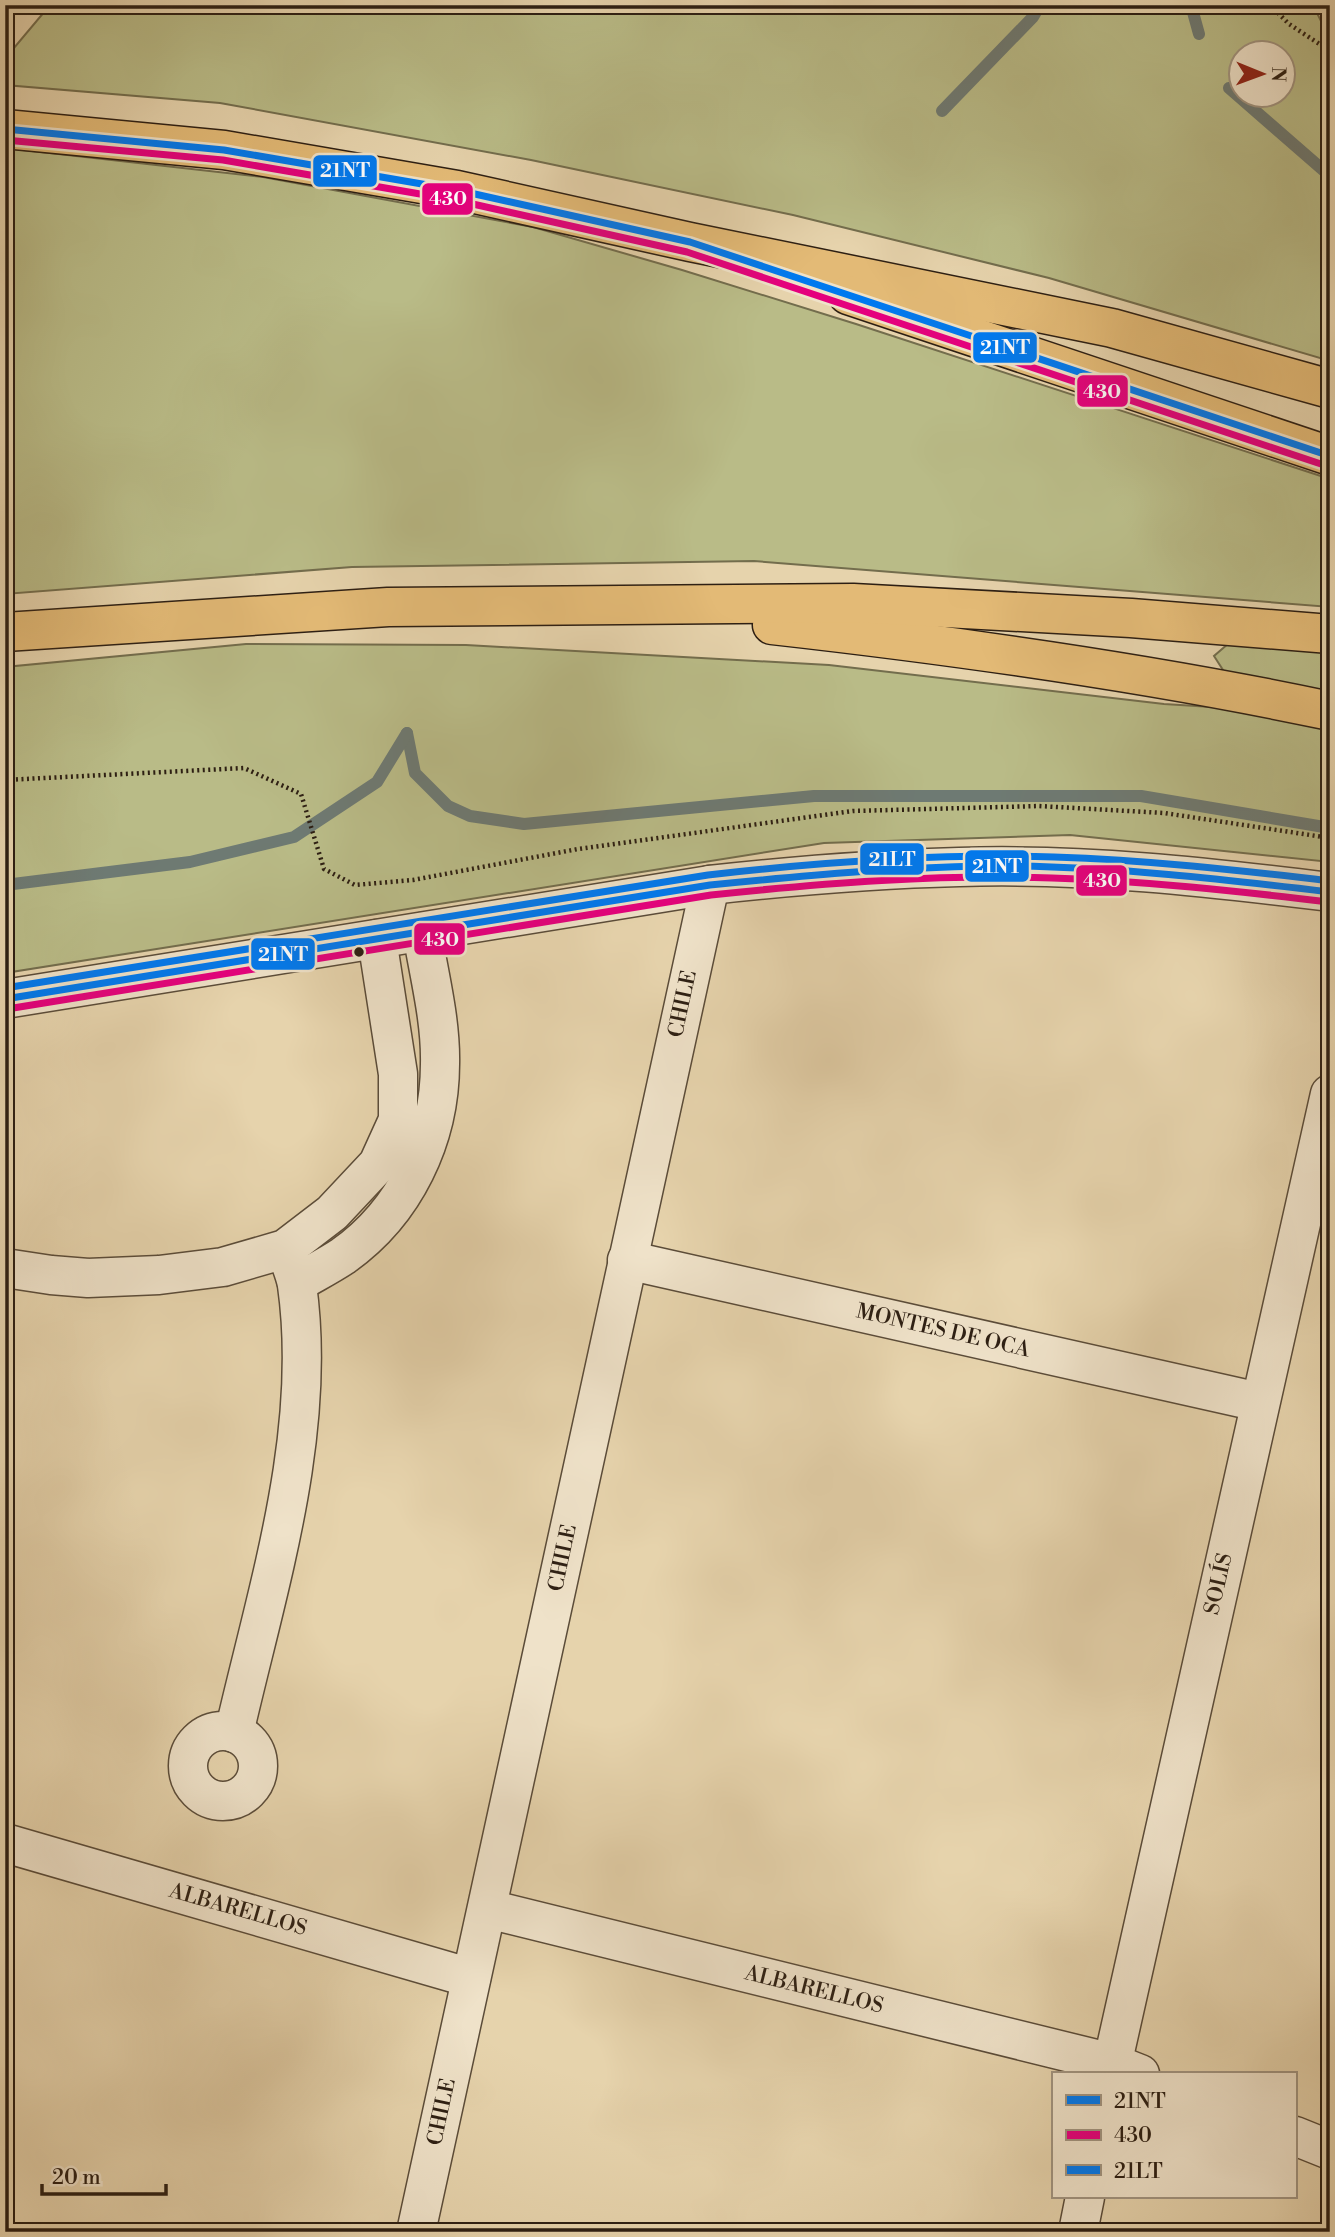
<svg xmlns="http://www.w3.org/2000/svg" width="1335" height="2237" font-family="'Libre Bodoni',serif">
	<rect width="100%" height="100%" fill="#e6d3ac"/>
	<filter id="stains"><feTurbulence type="fractalNoise" baseFrequency=".00286" numOctaves="4"/><feColorMatrix values="0 0 0 0 .2 0 0 0 0 .09 0 0 0 0 .02 0 0 0 .5 -.17"/></filter>
	<radialGradient id="worn" r=".72"><stop offset=".6" stop-color="#630" stop-opacity="0"/><stop offset="1" stop-color="#630" stop-opacity=".3"/></radialGradient>
	<g fill="#b9bb87" stroke="#736d4d" stroke-width="2" fill-rule="evenodd">
		<path d="M50,5H1313L1330,39V361L1049,278L793,215L531,160L220,103L5,85V48H14ZM1240,52H1282V94H1240Z"/>
		<path d="M5,148L263,177L533,227L682,270L856,324L1330,479V607L754,561L352,567L5,594Z"/>
		<path d="M1229,643L1330,651V693L1225,673L1214,656Z"/>
		<path d="M246,644L466,645L829,665L1164,704L1228,708L1330,730V862L1070,835L824,843L5,973V667Z"/>
	</g>
	<g fill="none" stroke-linecap="round" stroke-linejoin="round">
		<g stroke="#6e7a73" stroke-width="12">
			<path d="M1191,5L1199,34"/>
			<path d="M1229,88L1330,176"/>
			<path d="M942,111L1033,17L1040,5"/>
			<path d="M407,733L415,773L448,806L470,816L524,824L814,796H1141L1330,828"/>
			<path d="M5,885L190,862L294,837L377,782L407,733"/>
		</g>
		<g stroke="#5b4c39" stroke-width="41">
			<g id="minor">
				<path d="M5,999L710,885C792,876 875,869 959,867C1083,863 1207,877 1330,892"/>
				<path d="M627,1260L1259,1402"/>
				<path d="M5,1268L51,1275L88,1278L159,1275L223,1267L285,1249L332,1213L378,1164L398,1120V1074L377,939"/>
				<path d="M297,1283C312,1274 328,1266 343,1256C405,1212 440,1139 440,1064C441,1020 429,975 422,932"/>
				<circle cx="223" cy="1766" r="35"/>
				<path d="M234,1733C267,1589 318,1434 297,1285C295,1273 289,1260 285,1249"/>
				<path d="M5,1843L471,1978"/>
				<path d="M488,1909L1112,2063L1140,2074"/>
				<path d="M1110,2074L1330,1094"/>
				<path d="M1295,2136L1330,2150"/>
				<path d="M416,2232L710,885"/>
				<path d="M1078,2232L1085,2197"/>
			</g>
		</g>
		<g stroke="#2d1f13" stroke-width="41">
			<g id="highway">
				<path d="M5,129L224,150L457,190L690,242L1112,328L1330,389"/>
				<path d="M848,295L1330,456"/>
				<path d="M772,625C959,646 1146,672 1330,711"/>
				<path d="M5,632L388,607L853,603L1131,618L1330,634"/>
			</g>
		</g>
		<g stroke="#2d1f13" stroke-width="4.5" stroke-dasharray="2 3.5" stroke-linecap="butt">
			<path d="M1270,5L1289,24L1330,51"/>
			<path d="M5,780L244,768L301,794L324,869L355,885L413,880L578,849L853,811L1039,806L1164,813L1330,838"/>
		</g>
		<use href="#minor" stroke="#efe2c9" stroke-width="38"/>
		<use href="#highway" stroke="#e3ba76" stroke-width="38"/>
		<g stroke="#efe2c9" stroke-width="12">
			<g id="bus-1">
				<path d="M5,129L224,150L457,190L690,242L1330,456"/>
				<path d="M5,999L710,885C809,875 908,866 1007,866C1115,867 1222,879 1330,892"/>
			</g>
		</g>
		<g stroke="#efe2c9" stroke-width="12">
			<g id="bus-2">
				<path d="M5,140L223,160L455,200L687,252L1327,466"/>
				<path d="M7,1009L711,895C825,883 938,874 1052,878C1145,881 1237,891 1329,902"/>
			</g>
		</g>
		<g stroke="#efe2c9" stroke-width="12">
			<path id="bus-3" d="M5,988L708,875C823,862 939,853 1054,857C1146,860 1238,870 1330,881"/>
		</g>
		<use href="#bus-1" stroke="#0079ef" stroke-width="7"/>
		<use href="#bus-2" stroke="#e5007d" stroke-width="7"/>
		<use href="#bus-3" stroke="#0079ef" stroke-width="7"/>
	</g>
	<circle fill="#2d1f13" stroke="#efe2c9" stroke-width="2.5" cx="359" cy="952" r="6"/>
	<g text-anchor="middle" dominant-baseline="central" stroke-width="6" stroke-linejoin="round" paint-order="stroke">
		<g font-size="21" fill="#2d1f13" stroke="#efe2c9">
			<text transform="translate(683 1004) rotate(-78)">CHILE</text>
			<text transform="translate(943 1331) rotate(13)">MONTES DE OCA</text>
			<text transform="translate(563 1558) rotate(-78)">CHILE</text>
			<text transform="translate(1219 1584) rotate(-77)">SOLÍS</text>
			<text transform="translate(238 1910) rotate(16)">ALBARELLOS</text>
			<text transform="translate(814 1990) rotate(14)">ALBARELLOS</text>
			<text transform="translate(442 2112) rotate(-78)">CHILE</text>
		</g>
	</g>
	<g stroke="#efe2c9" stroke-width="2.5">
		<rect x="312" y="154" width="66" height="34" rx="7" fill="#0079ef"/>
		<rect x="421" y="182" width="53" height="34" rx="7" fill="#e5007d"/>
		<rect x="972" y="331" width="66" height="33" rx="7" fill="#0079ef"/>
		<rect x="1076" y="374" width="53" height="34" rx="7" fill="#e5007d"/>
		<rect x="859" y="842" width="66" height="34" rx="7" fill="#0079ef"/>
		<rect x="964" y="849" width="66" height="34" rx="7" fill="#0079ef"/>
		<rect x="1075" y="864" width="53" height="33" rx="7" fill="#e5007d"/>
		<rect x="413" y="922" width="53" height="34" rx="7" fill="#e5007d"/>
		<rect x="250" y="937" width="66" height="34" rx="7" fill="#0079ef"/>
	</g>
	<g font-size="19" text-anchor="middle" font-weight="bold" fill="#fff">
		<text x="345" y="177">21NT</text>
		<text x="448" y="205">430</text>
		<text x="1005" y="354">21NT</text>
		<text x="1102" y="398">430</text>
		<text x="892" y="866">21LT</text>
		<text x="997" y="873">21NT</text>
		<text x="1102" y="887">430</text>
		<text x="440" y="946">430</text>
		<text x="283" y="961">21NT</text>
	</g>
	<rect width="1335" height="2237" fill="none" stroke="#e6d3ac" stroke-width="28"/>
	<rect x="7" y="7" width="1321" height="2223" fill="none" stroke="#2d1f13" stroke-width="3.5"/>
	<rect x="14" y="14" width="1307" height="2209" fill="none" stroke="#2d1f13" stroke-width="2"/>
	<rect x="1052" y="2072" width="245" height="126" fill="#efe2c9" stroke="#a19480" stroke-width="2"/>
	<rect x="1066" y="2095" width="35" height="10" fill="#0079ef" stroke="#a19480" stroke-width="2"/>
	<text x="1114" y="2108" font-size="21" fill="#2d1f13">21NT</text>
	<rect x="1066" y="2130" width="35" height="10" fill="#e5007d" stroke="#a19480" stroke-width="2"/>
	<text x="1114" y="2142" font-size="21" fill="#2d1f13">430</text>
	<rect x="1066" y="2165" width="35" height="10" fill="#0079ef" stroke="#a19480" stroke-width="2"/>
	<text x="1114" y="2178" font-size="21" fill="#2d1f13">21LT</text>
	<g transform="translate(1262 74) rotate(91)"><circle r="33" fill="#efe2c9" stroke="#a19480" stroke-width="2"/>
	<path d="M0-5L12 26L0 18L-12 26Z" fill="#8f2418"/>
	<text y="-10" font-size="19" font-weight="bold" text-anchor="middle" fill="#2d1f13">N</text>
	</g>
	<path d="M42 2184v10h124v-10" fill="none" stroke="#2d1f13" stroke-width="3.5"/>
	<text x="52" y="2184" font-size="21" fill="#2d1f13" stroke="#efe2c9" stroke-width="5" paint-order="stroke">20 m</text>
	<rect width="100%" height="100%" filter="url(#stains)"/>
	<rect width="100%" height="100%" fill="url(#worn)"/>
</svg>
